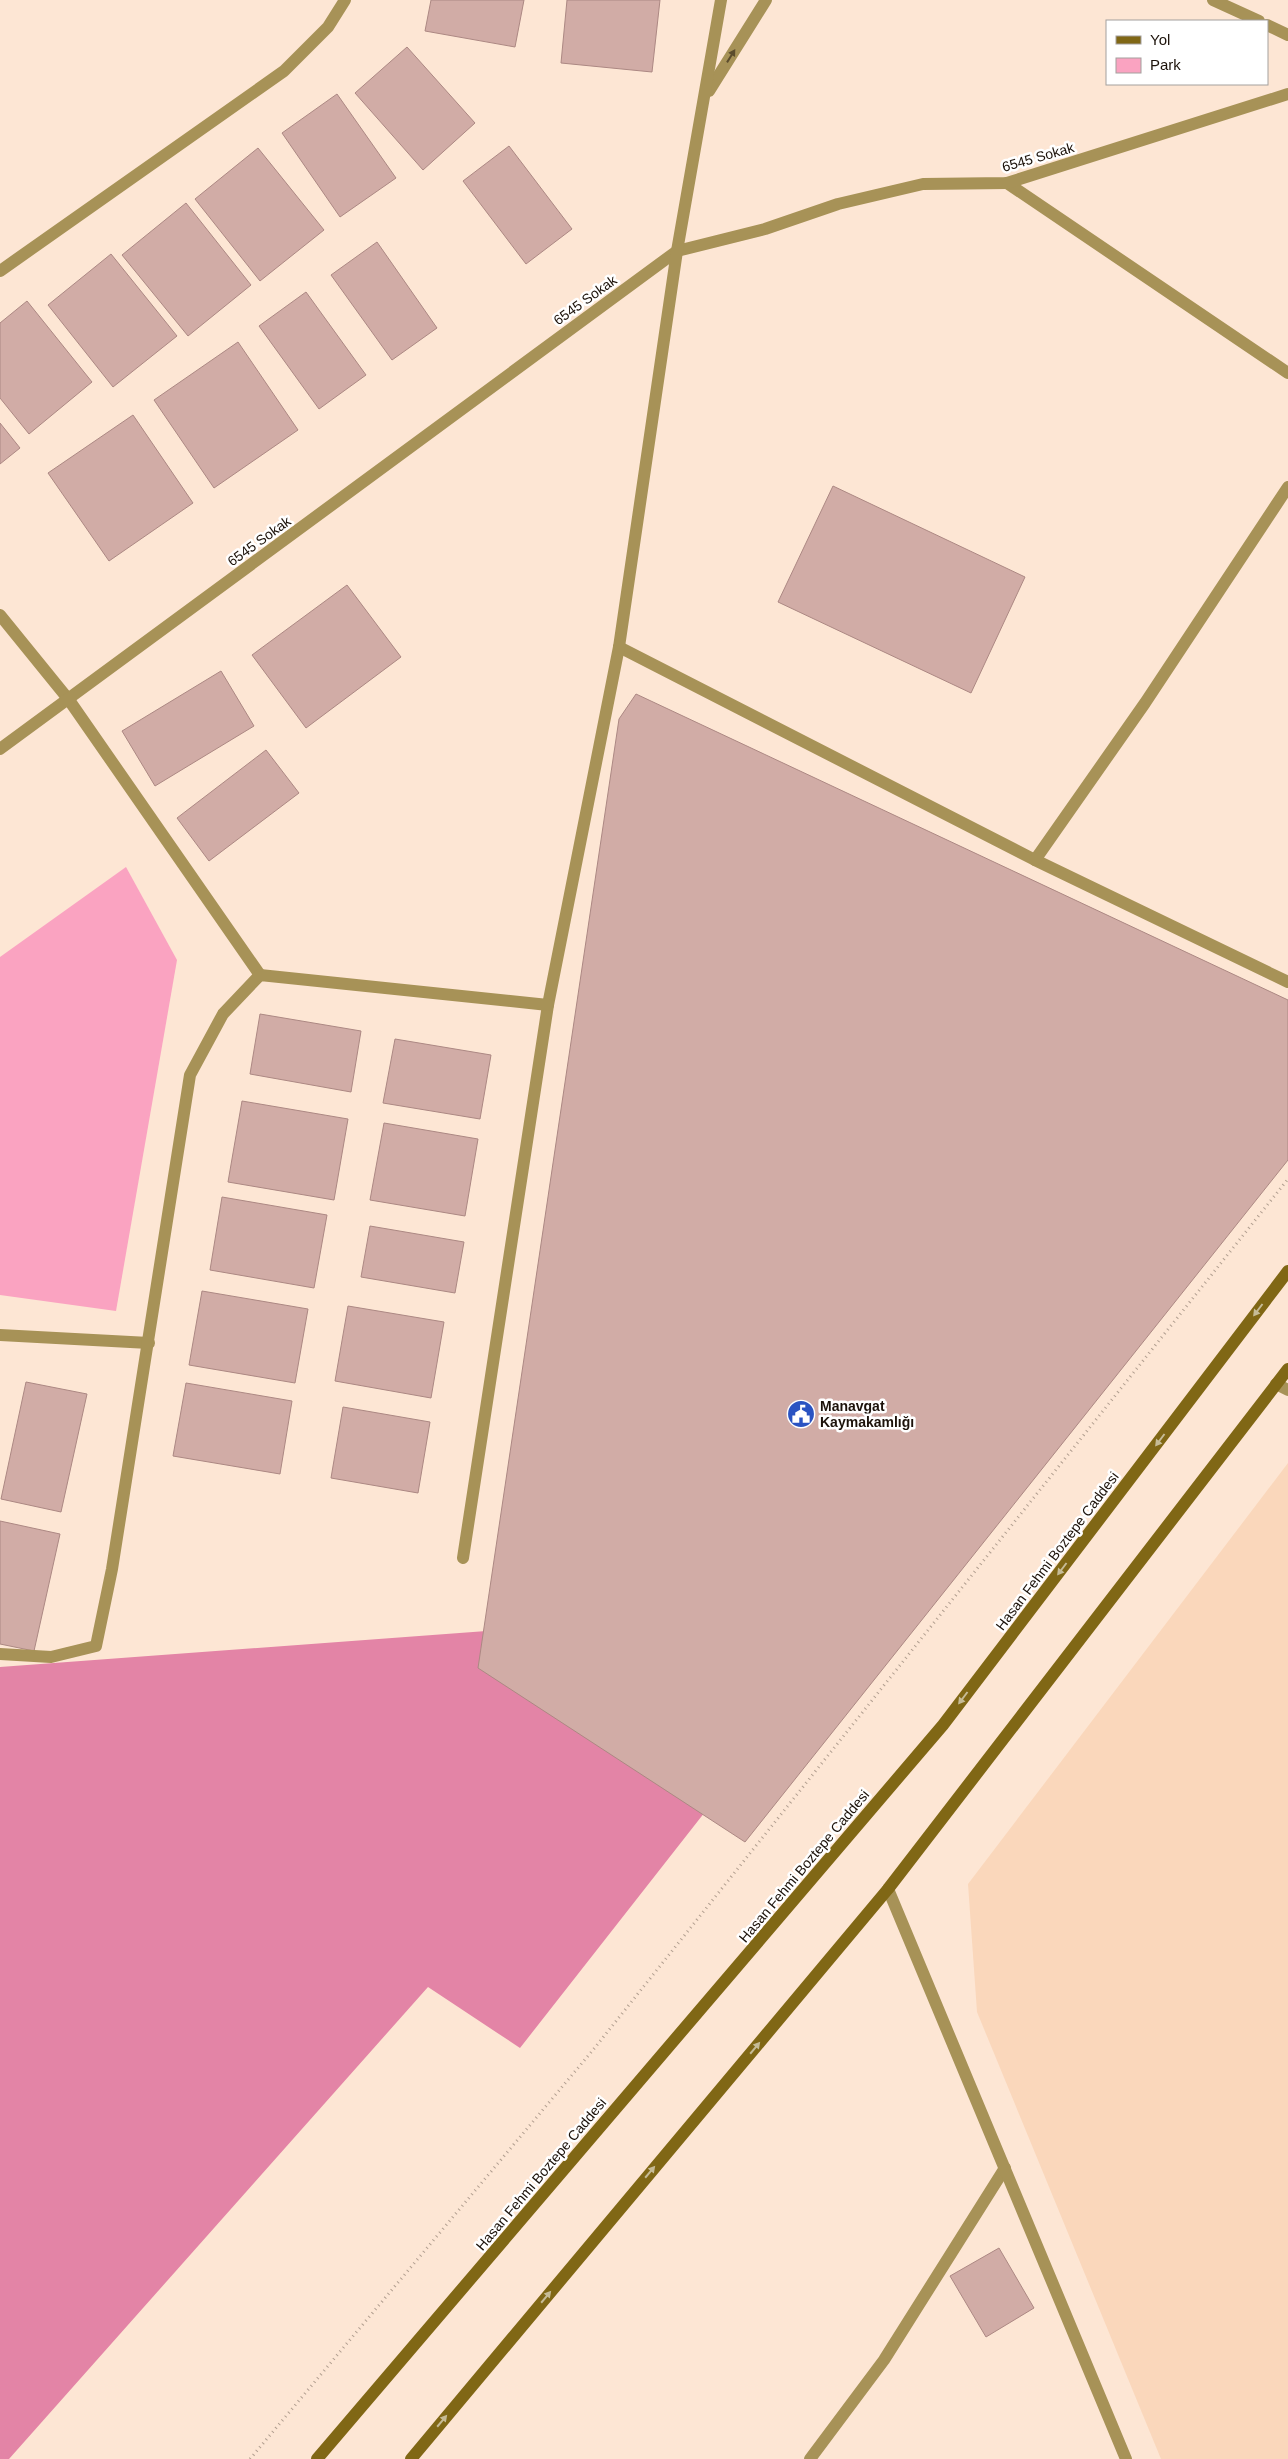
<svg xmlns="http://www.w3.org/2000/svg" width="1288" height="2459" font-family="Arial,sans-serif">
	<rect width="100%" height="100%" fill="#fde6d4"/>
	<path fill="#fad7bb" d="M1288,1463V2459H1161L977,2012L968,1884Z"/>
	<path fill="#faa3c1" d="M126,867L177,960L116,1311L0,1295V957Z"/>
	<path fill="#e384a6" d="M676,1617L799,1692L520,2048L428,1987L9,2459H0V1667Z"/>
	<g fill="#d1aca6" stroke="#ac8883">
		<path d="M431,0H524L515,47L425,31Z"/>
		<path d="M567,0H660L652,72L561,63Z"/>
		<path d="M407,47L475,123L423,170L355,93Z"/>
		<path d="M337,94L396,178L340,217L282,133Z"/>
		<path d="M509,146L572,229L526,264L463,181Z"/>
		<path d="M258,148L324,230L260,281L195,199Z"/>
		<path d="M186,203L251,285L188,336L122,255Z"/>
		<path d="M377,242L437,328L392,360L331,275Z"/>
		<path d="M111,254L177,336L113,387L48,305Z"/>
		<path d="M306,292L366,375L319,409L259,326Z"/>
		<path d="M27,301L92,382L29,434L0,398V323Z"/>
		<path d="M238,342L298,430L214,488L154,400Z"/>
		<path d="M133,415L193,503L109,561L48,473Z"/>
		<path d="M0,423L20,448L0,464Z"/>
		<path d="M833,486L1025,577L971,693L778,602Z"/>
		<path d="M347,585L401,657L306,728L252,655Z"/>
		<path d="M221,671L254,726L155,786L122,731Z"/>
		<path d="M636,694L1288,1000V1160L745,1842L478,1668L619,719Z"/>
		<path d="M266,750L299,793L209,861L177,818Z"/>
		<path d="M260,1014L361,1031L351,1092L250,1074Z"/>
		<path d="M395,1039L491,1055L480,1119L383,1103Z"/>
		<path d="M242,1101L348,1119L334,1200L228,1182Z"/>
		<path d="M384,1123L478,1139L465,1216L370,1200Z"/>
		<path d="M222,1197L327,1215L314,1288L210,1270Z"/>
		<path d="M370,1226L464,1242L455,1293L361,1277Z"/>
		<path d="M202,1291L308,1309L295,1383L189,1365Z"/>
		<path d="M348,1306L444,1322L431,1398L335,1381Z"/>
		<path d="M26,1382L87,1394L61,1512L1,1499Z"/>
		<path d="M186,1383L292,1401L280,1474L173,1456Z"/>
		<path d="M343,1407L430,1422L418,1493L331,1478Z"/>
		<path d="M0,1521L60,1534L34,1651L0,1644Z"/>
		<path d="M999,2248L1034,2308L986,2337L950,2276Z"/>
	</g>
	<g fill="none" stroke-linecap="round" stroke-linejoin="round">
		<path stroke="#b29f90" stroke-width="3" stroke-dasharray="1 4" stroke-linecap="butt" d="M250,2459L593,2050L1288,1179"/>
		<path stroke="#a79257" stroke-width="12" d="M810,2459L884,2360L1005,2168"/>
		<g stroke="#a79257" stroke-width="12">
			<path d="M709,91L766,0"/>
			<path d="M1007,183L1288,373"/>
			<path d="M0,271L284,71L328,27L345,0"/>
			<path d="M0,615L69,700L260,975"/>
			<path d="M619,647L1035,860L1288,982"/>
			<path d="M0,749L677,251L765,229L838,204L923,184L1007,183L1288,94"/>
			<path d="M1035,860L1145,703L1288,487"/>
			<path d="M0,1335L149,1343"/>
			<path d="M1276,1384L1288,1390"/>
			<path d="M463,1558L548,1005L619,647L677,251L721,0"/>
			<path d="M0,1654L51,1657L96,1646L112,1569L190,1075L223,1014L260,975L548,1005"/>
			<path d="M888,1889L1126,2459"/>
		</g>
		<g stroke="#a79257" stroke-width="12">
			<path d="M1213,0L1259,21"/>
			<path d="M1267,25L1288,35"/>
		</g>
		<g stroke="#806715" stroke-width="12">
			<path d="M317,2459L943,1725L1288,1271"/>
			<path d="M411,2459L888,1889L1288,1369"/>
		</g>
	</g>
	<defs><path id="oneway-solid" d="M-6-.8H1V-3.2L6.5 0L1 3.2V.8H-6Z" transform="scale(1.25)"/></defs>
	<use fill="#5b4c2d" href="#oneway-solid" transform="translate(731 56) rotate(-58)"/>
	<g fill="#c6bb96">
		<use href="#oneway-solid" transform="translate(1258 1310) rotate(127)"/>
		<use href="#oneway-solid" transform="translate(1160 1440) rotate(127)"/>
		<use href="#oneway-solid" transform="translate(1062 1569) rotate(127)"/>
		<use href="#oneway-solid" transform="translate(963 1698) rotate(127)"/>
		<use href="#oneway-solid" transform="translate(755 2048) rotate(-50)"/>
		<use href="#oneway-solid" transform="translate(650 2172) rotate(-50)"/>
		<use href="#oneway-solid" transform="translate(546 2297) rotate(-50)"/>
		<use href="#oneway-solid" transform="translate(442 2421) rotate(-50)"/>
	</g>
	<defs>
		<g id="civic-disc" transform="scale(1.4375)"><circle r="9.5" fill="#2a53c2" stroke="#fff"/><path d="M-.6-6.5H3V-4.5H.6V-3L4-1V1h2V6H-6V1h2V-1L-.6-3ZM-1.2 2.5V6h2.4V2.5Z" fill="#fff"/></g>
	</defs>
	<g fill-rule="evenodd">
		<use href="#civic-disc" x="801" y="1414"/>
	</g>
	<g text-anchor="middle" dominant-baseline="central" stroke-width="5" stroke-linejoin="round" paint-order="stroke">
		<g font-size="14" fill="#1c120a" stroke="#fff">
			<text transform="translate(1038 157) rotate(-16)">6545 Sokak</text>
			<text transform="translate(585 300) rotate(-36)">6545 Sokak</text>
			<text transform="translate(259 541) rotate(-36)">6545 Sokak</text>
			<text transform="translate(1057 1551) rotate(-53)">Hasan Fehmi Boztepe Caddesi</text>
			<text transform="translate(804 1866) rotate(-50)">Hasan Fehmi Boztepe Caddesi</text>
			<text transform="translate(541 2174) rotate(-50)">Hasan Fehmi Boztepe Caddesi</text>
		</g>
		<g font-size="14" font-weight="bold" fill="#1c120a" stroke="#fff" text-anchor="start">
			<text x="820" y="1406">Manavgat<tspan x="820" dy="16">Kaymakamlığı</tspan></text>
		</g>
	</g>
	<rect x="1106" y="20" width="162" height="65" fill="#ffffff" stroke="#a4a09d"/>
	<rect x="1116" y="36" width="25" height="8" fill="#806715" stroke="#a4a09d"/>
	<text x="1150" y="45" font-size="15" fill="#1c120a">Yol</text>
	<rect x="1116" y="58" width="25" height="15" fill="#faa3c1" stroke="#a4a09d"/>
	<text x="1150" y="70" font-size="15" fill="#1c120a">Park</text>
</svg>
